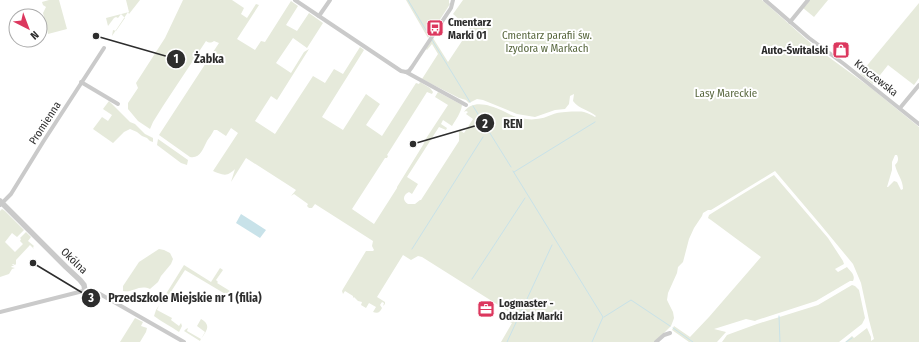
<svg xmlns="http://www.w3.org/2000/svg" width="919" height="342" font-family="'Fira Sans Condensed',sans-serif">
	<rect width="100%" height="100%" fill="#fff"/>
	<g fill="#e6eadb" fill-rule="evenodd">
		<path d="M49,0H59L67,29L48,34L43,13L46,7L43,5L42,2Z"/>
		<path d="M126,0H140L129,14L128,12L112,36L113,30L116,31L125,18L121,14L118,18L116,17L114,18L108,26L106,18L129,12Z"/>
		<path d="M183,0H232L244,8L241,14L247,18L256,4L259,5L237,39L255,50L261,41L265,42L291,1L298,6L286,25L297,31L309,13L323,23L307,48L293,38L276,63L291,73L304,52L309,49L277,100L271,96L255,121L275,134L313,76L325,83L334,69L343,74L360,47L364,50L322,117L343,130L366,94L380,104L366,125L382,136L416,83L419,84L420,82L430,88L433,92L432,94L427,92L387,155L388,156L387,158H385L352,209L374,224L397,188V187L423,145L427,137L448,105L435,97L438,92L462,105C461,113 456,119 452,126L443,120L441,124L447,128L446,130L439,127L407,177L418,184L412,194L409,192C403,195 402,200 408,204H415L420,200H421L459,141V130L464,133L473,119L466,114L468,112L466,111L464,112C472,99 490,105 501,110C508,113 513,117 521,118C526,119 531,120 536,119C543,119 550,115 557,113C561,112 580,111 584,112C588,113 592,115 595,117L596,116C589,110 579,109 573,101L574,94L570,96L569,104L565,109L555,110L535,117L517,114L483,100L477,99L469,103L466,100L459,98L422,79L438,54L432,44L427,50L426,49L433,38L448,62L470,29L453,14L463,0H762L815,47L871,88L919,127V342H845L852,336L854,338L867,328L871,337V341L874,339L869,320L861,283L853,264L820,224L775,171L711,210H708L703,213L702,216L694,228L689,239L683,262L678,267L677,273L668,293L667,300L673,312L674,318L673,321L671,326L655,342H501L512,323L510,322L514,315L422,257L418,256L411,260L403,255L377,297L385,302V304L383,306L384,303L382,302L380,305L382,308C380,312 378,314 373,312L376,307L369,303L366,308L361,305L362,302L358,301L354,297L353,298V296L345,291L343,294L342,291L343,289L366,251H373L374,250L372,246L373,241L315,204L312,208H309L307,206L308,204L294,194L291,196L296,190L246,158L231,182L235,169C234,170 232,172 230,173C225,177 218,173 213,171L238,133L231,128L226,136L217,130H214C212,134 209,138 207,141C203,149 200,159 190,157L159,135L217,46L219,43L214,41C211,43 209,43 206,41L163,106L153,122L150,129L138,121L128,109V103L138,88L136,83L165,38ZM895,155H897C899,159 898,162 895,165C897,174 903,180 903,189L901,190L897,182L894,181L888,187H887L892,170V162Z"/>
		<path d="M406,0H449V3L450,4L428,38Z"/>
		<path d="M810,0H828L814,17L803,8Z"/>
		<path d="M919,3V78L914,85L888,65L873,84L860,74Z"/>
		<path d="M109,101L130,122L135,124L145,134L153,138V142L150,141L147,138L142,136L137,132L130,129L124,132L113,143L93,129L102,117L108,121L112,115L103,109Z"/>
		<path d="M158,139L188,160L187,165L181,163L157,145Z"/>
		<path d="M774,175L828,238L843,261L844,264L835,269L838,272L847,267C850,271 856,275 853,281H850L816,301L757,320L755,321L746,319L714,329L726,332L717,342H689L672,330L674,326L690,337L709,317L761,257L711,220L708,218L709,215L741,195Z"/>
		<path d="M2,209L5,211L24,230L17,237L12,233L5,242L15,252L23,244L20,241L21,239L20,238L26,232L31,237L28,241L34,246L33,247L34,249L30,245L16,260V264L15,265L13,264H12L14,266H12L11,267L15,268L12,269L9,274L0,277V211Z"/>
		<path d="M159,249L164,250L170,253L173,259L171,264L161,276L158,282L150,289C139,284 133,293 123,291V286L139,262Z"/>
		<path d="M184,265L211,282L220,268L223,270L216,280L218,282L217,283L230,291L227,295L185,270L163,304L160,303L157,310L172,318L171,320L179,326L181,323L182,326L179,332C170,326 162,322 154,316L156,310Z"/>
		<path d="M852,285L855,286L859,290L865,318L862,324L839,342H722L727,335L757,324L818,305Z"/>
		<path d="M135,318L143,322L141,326L147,328L146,332L140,342H120Z"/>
		<path d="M201,319C213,326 205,332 200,341L184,331L186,329L188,328L187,331L201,339L205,332L197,326Z"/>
	</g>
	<path fill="#c8e2e9" d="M241,214L266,230L260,238L236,223Z"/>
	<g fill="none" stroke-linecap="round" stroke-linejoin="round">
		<g stroke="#c8e2e9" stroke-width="1">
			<path d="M408,0L429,35"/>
			<path d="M432,40L470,102"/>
			<path d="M473,106L511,167"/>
			<path d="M513,171L603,317L592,342"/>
			<path d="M514,172L595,122"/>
			<path d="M412,249L483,137"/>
			<path d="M472,279L525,198"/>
			<path d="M779,316L780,342"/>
			<path d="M604,317L631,300L670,326"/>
			<path d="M673,328L693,342"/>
			<path d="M507,342L552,245"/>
			<path d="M846,342L852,338"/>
		</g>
		<g stroke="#cacaca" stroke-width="4">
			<path d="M295,0L401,71L406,72L466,105"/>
			<path d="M765,0L809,38L844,64L919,124"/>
			<path d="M319,16L330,0"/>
			<path d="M790,22L808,0"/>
			<path d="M406,72L409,71L412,67L451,8L453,0"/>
			<path d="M81,82L118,104"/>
			<path d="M900,108L919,85"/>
			<path d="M0,205L11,194L43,142L104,48"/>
			<path d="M0,312L83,291H91L100,294L184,342"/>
			<path d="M656,342L664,335L670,333"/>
		</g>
		<path stroke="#cacaca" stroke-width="5.5" d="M0,201L66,267L80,280L84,285L85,291"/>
	</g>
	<defs>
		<g id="bus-square" transform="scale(0.9)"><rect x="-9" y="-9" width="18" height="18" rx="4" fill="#dc375e" stroke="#fff"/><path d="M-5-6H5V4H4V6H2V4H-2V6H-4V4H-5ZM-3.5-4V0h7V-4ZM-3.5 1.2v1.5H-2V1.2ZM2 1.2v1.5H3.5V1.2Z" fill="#fff"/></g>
		<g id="shop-square" transform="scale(0.9)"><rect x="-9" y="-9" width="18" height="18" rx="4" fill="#dc375e" stroke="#fff"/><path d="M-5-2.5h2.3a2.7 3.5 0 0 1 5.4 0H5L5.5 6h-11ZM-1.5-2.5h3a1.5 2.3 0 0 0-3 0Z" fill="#fff"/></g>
		<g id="office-square" transform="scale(0.9)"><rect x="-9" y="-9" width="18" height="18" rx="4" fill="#dc375e" stroke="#fff"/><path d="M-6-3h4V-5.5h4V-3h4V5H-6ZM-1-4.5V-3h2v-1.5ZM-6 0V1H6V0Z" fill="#fff"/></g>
	</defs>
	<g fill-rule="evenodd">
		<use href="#bus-square" x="435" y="28"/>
		<use href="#shop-square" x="841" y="50"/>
		<use href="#office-square" x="486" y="309"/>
	</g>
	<g text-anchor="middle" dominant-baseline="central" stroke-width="4" stroke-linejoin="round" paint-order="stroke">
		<g font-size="11" font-weight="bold" fill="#2d2d2d" stroke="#fff" text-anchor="start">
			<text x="448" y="22">Cmentarz<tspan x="448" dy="13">Marki 01</tspan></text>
			<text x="828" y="50" text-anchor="end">Auto-Świtalski</text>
			<text x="499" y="303">Logmaster -<tspan x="499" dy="13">Oddział Marki</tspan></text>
		</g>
		<g font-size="11" fill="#57663d" stroke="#fff">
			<text x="547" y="35">Cmentarz parafii św.<tspan x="547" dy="13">Izydora w Markach</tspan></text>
			<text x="726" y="93">Lasy Mareckie</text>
		</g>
		<g font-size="11" fill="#2d2d2d" stroke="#fff">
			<text transform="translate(876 78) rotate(38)">Kroczewska</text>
			<text transform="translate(45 123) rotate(-57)">Promienna</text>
			<text transform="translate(74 261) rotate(44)">Okólna</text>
		</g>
	</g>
	<path fill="none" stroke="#2d2d2d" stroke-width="1.5" d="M96 36L176 59M413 144L485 123M33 263L91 298"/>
	<g fill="#2d2d2d" stroke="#fff" stroke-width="1.5">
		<circle cx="96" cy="36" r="4"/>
		<circle cx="413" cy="144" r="4"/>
		<circle cx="33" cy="263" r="4"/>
		<circle cx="176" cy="59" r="10"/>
		<circle cx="485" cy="123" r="10"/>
		<circle cx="91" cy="298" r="10"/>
	</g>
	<g font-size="12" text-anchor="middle" font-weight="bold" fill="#fff">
		<text x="176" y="63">1</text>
		<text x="485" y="128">2</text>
		<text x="91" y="302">3</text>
	</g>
	<g font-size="12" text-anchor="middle" font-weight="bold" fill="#2d2d2d" stroke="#fff" stroke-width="4" stroke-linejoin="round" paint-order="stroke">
		<text x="209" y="63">Żabka</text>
		<text x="513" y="128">REN</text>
		<text x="185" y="302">Przedszkole Miejskie nr 1 (filia)</text>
	</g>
	<g transform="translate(28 28) rotate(138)"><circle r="19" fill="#ffffff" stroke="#ababab"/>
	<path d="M0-3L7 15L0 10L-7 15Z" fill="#dc375e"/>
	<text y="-6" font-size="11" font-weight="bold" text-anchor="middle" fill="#2d2d2d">N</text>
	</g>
</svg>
